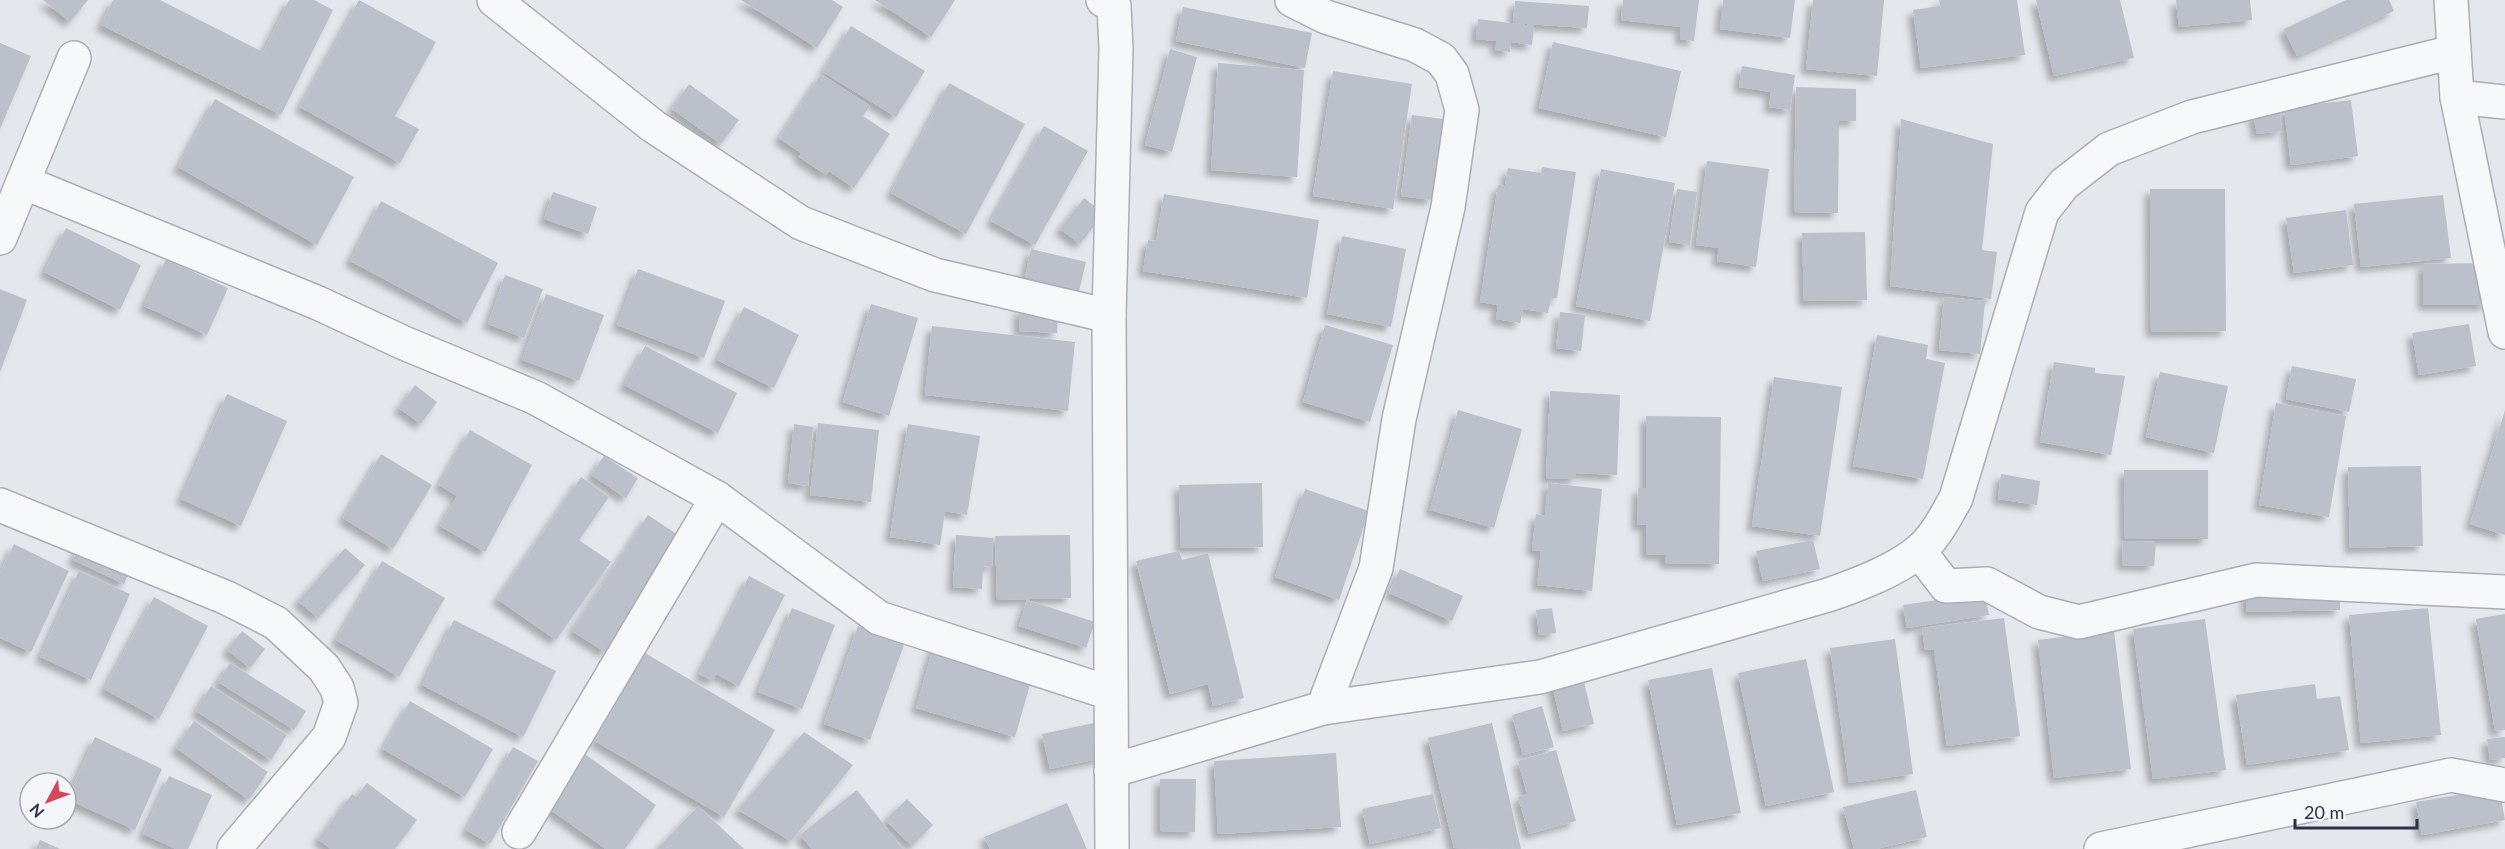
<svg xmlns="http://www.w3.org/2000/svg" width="2505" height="849" font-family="Lato,sans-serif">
	<defs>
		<filter id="shadow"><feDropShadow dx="-5.5" dy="5.5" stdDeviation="3" flood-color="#0004"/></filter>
	</defs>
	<rect width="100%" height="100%" fill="#e4e7ec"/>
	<g fill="#bbc0ca" filter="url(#shadow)">
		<path d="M43,0H88L70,22Z"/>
		<path d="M113,0H160L263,52L289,0H314L333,10L281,115L101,25Z"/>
		<path d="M359,0L436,42L395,116L419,129L400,163L300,107Z"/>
		<path d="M741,0H832L843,7L817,48Z"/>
		<path d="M875,0H955L931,37Z"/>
		<path d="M1623,0H1699L1694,41L1680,39L1681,27L1621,20Z"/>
		<path d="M1723,0H1795L1790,38L1720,29Z"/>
		<path d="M1813,0H1884L1877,76L1806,69Z"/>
		<path d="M1939,0H2017L2025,55L1921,68L1913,10L1940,6Z"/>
		<path d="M2036,0H2120L2134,58L2054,76Z"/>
		<path d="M2176,0H2250L2252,20L2179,27Z"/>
		<path d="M2346,0H2389L2394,11L2297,56L2284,29Z"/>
		<path d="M1515,1L1589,6L1587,28L1513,23Z"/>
		<path d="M1183,7L1312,33L1305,68L1176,41Z"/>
		<path d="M1478,19L1534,26L1532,45L1511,42L1510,52L1495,50L1497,41L1476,39Z"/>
		<path d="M851,26L925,71L896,117L823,72Z"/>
		<path d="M1553,42L1681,71L1666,137L1539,108Z"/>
		<path d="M0,43L31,56L0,129Z"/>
		<path d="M1170,49L1197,57L1172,152L1145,145Z"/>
		<path d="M1218,63L1304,70L1297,177L1211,170Z"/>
		<path d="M1742,66L1795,75L1790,110L1769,107L1771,92L1739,87Z"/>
		<path d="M1333,71L1412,84L1393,209L1313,196Z"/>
		<path d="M821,74L870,106L863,116L890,134L854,188L829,171L826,175L799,157L801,153L779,138Z"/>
		<path d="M949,83L1025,124L966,234L891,193Z"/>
		<path d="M689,84L739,120L721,144L672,109Z"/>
		<path d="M1796,87L1856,89V121L1839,120L1838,213L1794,212Z"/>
		<path d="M215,99L354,177L317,245L178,167Z"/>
		<path d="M2351,100L2358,156L2291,165L2284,108Z"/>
		<path d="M2279,109L2282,131L2257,134L2253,113Z"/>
		<path d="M1412,115L1443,119L1432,200L1401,196Z"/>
		<path d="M1901,119L1993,144L1982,250L1997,252L1991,299L1890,286Z"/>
		<path d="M1044,126L1088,151L1035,245L991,221Z"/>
		<path d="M1707,161L1769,169L1756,267L1717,261L1719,248L1696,245Z"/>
		<path d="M1542,167L1576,172L1557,298H1551L1548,313L1523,309L1520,323L1496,319L1498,305L1480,302L1498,185L1505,186L1508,168L1541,173Z"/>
		<path d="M1601,169L1675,183L1650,321L1576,306Z"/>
		<path d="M1677,189L1697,192L1690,245L1669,242Z"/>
		<path d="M2150,189H2225L2226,331L2151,332Z"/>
		<path d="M553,192L597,207L588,234L544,219Z"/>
		<path d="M1164,194L1319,220L1307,298L1143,271L1148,240L1156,241Z"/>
		<path d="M2443,195L2451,258L2361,267L2354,204Z"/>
		<path d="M1084,198L1104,213L1080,244L1060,229Z"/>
		<path d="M381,201L498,263L467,323L350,261Z"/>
		<path d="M2346,210L2353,265L2294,273L2286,218Z"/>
		<path d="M66,228L141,265L120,310L44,272Z"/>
		<path d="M1865,232L1867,300L1804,301L1802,233Z"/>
		<path d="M1342,236L1406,249L1391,327L1327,314Z"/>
		<path d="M1031,249L1086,262L1079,291L1025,277Z"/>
		<path d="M166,259L228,288L207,335L144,306Z"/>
		<path d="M2486,263L2487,305H2423V264Z"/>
		<path d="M638,269L725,301L704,358L617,325Z"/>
		<path d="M505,275L543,289L524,338L488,324Z"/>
		<path d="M0,289L27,300L0,372Z"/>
		<path d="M546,294L604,315L579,381L522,360Z"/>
		<path d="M1944,297L1985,301L1980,354L1939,350Z"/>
		<path d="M871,304L918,318L889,416L843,402Z"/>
		<path d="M744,307L799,335L774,388L717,360Z"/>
		<path d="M1019,309L1058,311L1057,333L1019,331Z"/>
		<path d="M1560,312L1585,315L1581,351L1556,348Z"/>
		<path d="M2469,324L2476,366L2419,375L2412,333Z"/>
		<path d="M1325,325L1393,345L1370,422L1303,402Z"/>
		<path d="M932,326L1075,342L1068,411L925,395Z"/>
		<path d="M1877,335L1928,345L1926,359L1945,363L1923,479L1853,466Z"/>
		<path d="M645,346L737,393L718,433L624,385Z"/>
		<path d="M2054,362L2095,368V373L2125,376L2111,455L2040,442Z"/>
		<path d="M2292,366L2356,379L2349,412L2286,399Z"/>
		<path d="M2160,372L2228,386L2214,453L2146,437Z"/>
		<path d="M1774,377L1842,387L1820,536L1752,526Z"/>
		<path d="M415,385L437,402L421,424L399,408Z"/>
		<path d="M1550,391L1620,395L1617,475L1576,473V479L1546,478Z"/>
		<path d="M227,394L287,421L241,526L181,499Z"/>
		<path d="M2276,403L2346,416L2329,517L2259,505Z"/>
		<path d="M1458,410L1522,429L1494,528L1430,510Z"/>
		<path d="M2505,410V535L2470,524Z"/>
		<path d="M1646,416L1721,417L1719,564L1665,563V555L1646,554V525H1637L1638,488H1646Z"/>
		<path d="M818,423L879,430L871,502L810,495Z"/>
		<path d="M794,424L813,427L808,486L788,483Z"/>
		<path d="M908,424L980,436L967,515L945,511L940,545L890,537Z"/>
		<path d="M470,430L532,465L485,552L440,526L457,496L439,485Z"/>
		<path d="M381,454L432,485L393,549L343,518Z"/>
		<path d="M604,456L638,478L626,498L591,475Z"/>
		<path d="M2421,466L2423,546L2350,548L2348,467Z"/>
		<path d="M2124,470H2208V539H2125Z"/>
		<path d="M2001,474L2040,481L2037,505L1998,499Z"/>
		<path d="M581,477L609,497L579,540L611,562L556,640L497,599Z"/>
		<path d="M1262,483L1263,547L1181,548L1179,485Z"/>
		<path d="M1548,483L1602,489L1592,591L1537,585L1541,551L1532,550L1536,514L1545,516Z"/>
		<path d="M1305,489L1369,511L1339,600L1275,577Z"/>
		<path d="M648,515L681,537L605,652L572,631Z"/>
		<path d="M956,535L993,538L992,567L983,566L982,589L953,587Z"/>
		<path d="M1070,535L1071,598L997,600L995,536Z"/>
		<path d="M1813,540L1820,569L1763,581L1756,551Z"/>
		<path d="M2123,541L2156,542L2154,566L2122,565Z"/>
		<path d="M14,544L69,571L31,652L0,638V573Z"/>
		<path d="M79,546L130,570L124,584L73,560Z"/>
		<path d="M345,548L365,565L318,618L298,601Z"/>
		<path d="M1179,551L1182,560L1208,553L1244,698L1213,706L1208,684L1170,694L1136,561Z"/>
		<path d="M382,561L445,598L399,677L336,640Z"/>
		<path d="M1400,569L1463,596L1452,621L1389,593Z"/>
		<path d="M79,571L130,594L91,680L40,657Z"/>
		<path d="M749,576L785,595L739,686L716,674L713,681L699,674Z"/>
		<path d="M2340,589V610L2247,612L2246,591Z"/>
		<path d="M1985,593L1989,615L1907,628L1903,605Z"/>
		<path d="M154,597L208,626L159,719L104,689Z"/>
		<path d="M1027,600L1095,622L1086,648L1019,626Z"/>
		<path d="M792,608L835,625L802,709L758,692Z"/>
		<path d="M1552,608L1556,633L1539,635L1536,610Z"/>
		<path d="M2428,608L2441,735L2361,743L2349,615Z"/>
		<path d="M2505,614V730L2495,731L2476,619Z"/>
		<path d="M2004,618L2020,736L1947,746L1934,649L1925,650L1922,628Z"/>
		<path d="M2205,619L2226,770L2153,779L2133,629Z"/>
		<path d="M454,620L556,671L523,737L422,685Z"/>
		<path d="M858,626L905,642L870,740L824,724Z"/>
		<path d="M242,631L265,649L250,668L227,650Z"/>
		<path d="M2114,631L2131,769L2054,778L2038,640Z"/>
		<path d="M1895,639L1913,774L1849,783L1830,648Z"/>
		<path d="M934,645L1033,674L1015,737L916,708Z"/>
		<path d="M645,653L775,730L724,817L595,741Z"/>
		<path d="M1806,659L1834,792L1766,806L1738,673Z"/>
		<path d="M230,663L306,711L294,730L218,682Z"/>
		<path d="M1712,668L1741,813L1677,825L1648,680Z"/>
		<path d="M1582,673L1594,724L1563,731L1551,680Z"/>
		<path d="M2315,684L2317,699L2340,696L2349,750L2247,765L2236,695Z"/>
		<path d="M211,686L287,735L271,760L196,711Z"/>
		<path d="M410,701L493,749L465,797L383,749Z"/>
		<path d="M1542,706L1554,747L1523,755L1512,715Z"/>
		<path d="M194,721L268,772L249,800L176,748Z"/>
		<path d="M1099,722L1107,757L1050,769L1042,734Z"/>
		<path d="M1492,723L1521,849L1454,848L1428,738Z"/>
		<path d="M804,732L853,765L791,841L738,810Z"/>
		<path d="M95,737L162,769L135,830L67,799Z"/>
		<path d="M2505,737V758L2490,760L2487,739Z"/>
		<path d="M513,747L538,761L490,844L466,830Z"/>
		<path d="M1556,750L1576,821L1529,834L1518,797L1527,794L1518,761Z"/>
		<path d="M582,752L656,805L625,849H606L545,806Z"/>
		<path d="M1336,753L1341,827L1218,834L1214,761Z"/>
		<path d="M169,776L212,795L188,849H176L143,834Z"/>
		<path d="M1160,779H1196L1195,832L1160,831Z"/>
		<path d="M367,783L417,820L395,849H331L318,839L352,794L356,797Z"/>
		<path d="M2499,788L2505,820L2422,835L2416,802Z"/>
		<path d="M857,790L903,849H812L800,835Z"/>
		<path d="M1916,790L1927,837L1876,849H1854L1843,807Z"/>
		<path d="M1433,794L1441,828L1370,844L1362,809Z"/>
		<path d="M907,799L933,825L912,846L885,820Z"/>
		<path d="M1067,803L1087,849H990L984,837Z"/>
		<path d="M698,806L744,849H657Z"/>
		<path d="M40,840L60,849H36Z"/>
	</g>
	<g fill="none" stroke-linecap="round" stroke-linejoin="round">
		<g stroke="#a9aeb7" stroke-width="36">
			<g id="minor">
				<path d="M494,0L653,126L801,223L935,275L1109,316"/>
				<path d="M1103,0L1114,6L1116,49L1109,316L1112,849"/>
				<path d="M1292,0L1326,17L1415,45L1441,59L1452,74L1462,110L1448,207L1399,419L1376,568L1323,708"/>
				<path d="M2451,0L2457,97L2505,332"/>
				<path d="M2457,97L2505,102"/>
				<path d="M23,182L318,303L404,343L536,398L717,498L879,618L1110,693"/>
				<path d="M0,238L74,58"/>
				<path d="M0,505L227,598L276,623L324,668L337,688L341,703L329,737L234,849"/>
				<path d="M1919,551L1946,586L1987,584L2039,612L2079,622L2256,580L2505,592"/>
				<path d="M1111,771L1323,708L1540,677L1828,595C1857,585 1895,571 1919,551C1935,538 1946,516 1956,498L2042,212L2064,184L2109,149L2192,117L2453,52"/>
				<path d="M519,832L717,498"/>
				<path d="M2101,849L2451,775L2505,785"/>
			</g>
		</g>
		<use href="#minor" stroke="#f7f8fa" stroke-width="33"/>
	</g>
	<g transform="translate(48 801) rotate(229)"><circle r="28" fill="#f4f6f9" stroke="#a4a8b1" stroke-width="1.5"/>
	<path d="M0-4.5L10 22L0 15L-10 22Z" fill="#d1495b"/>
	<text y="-9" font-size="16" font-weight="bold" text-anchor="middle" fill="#2b3445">N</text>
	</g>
	<path d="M2295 819v9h122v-9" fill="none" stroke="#2b3445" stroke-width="3"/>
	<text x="2304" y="819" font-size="18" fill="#2b3445" stroke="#f4f6f9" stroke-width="4.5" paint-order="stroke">20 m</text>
</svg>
